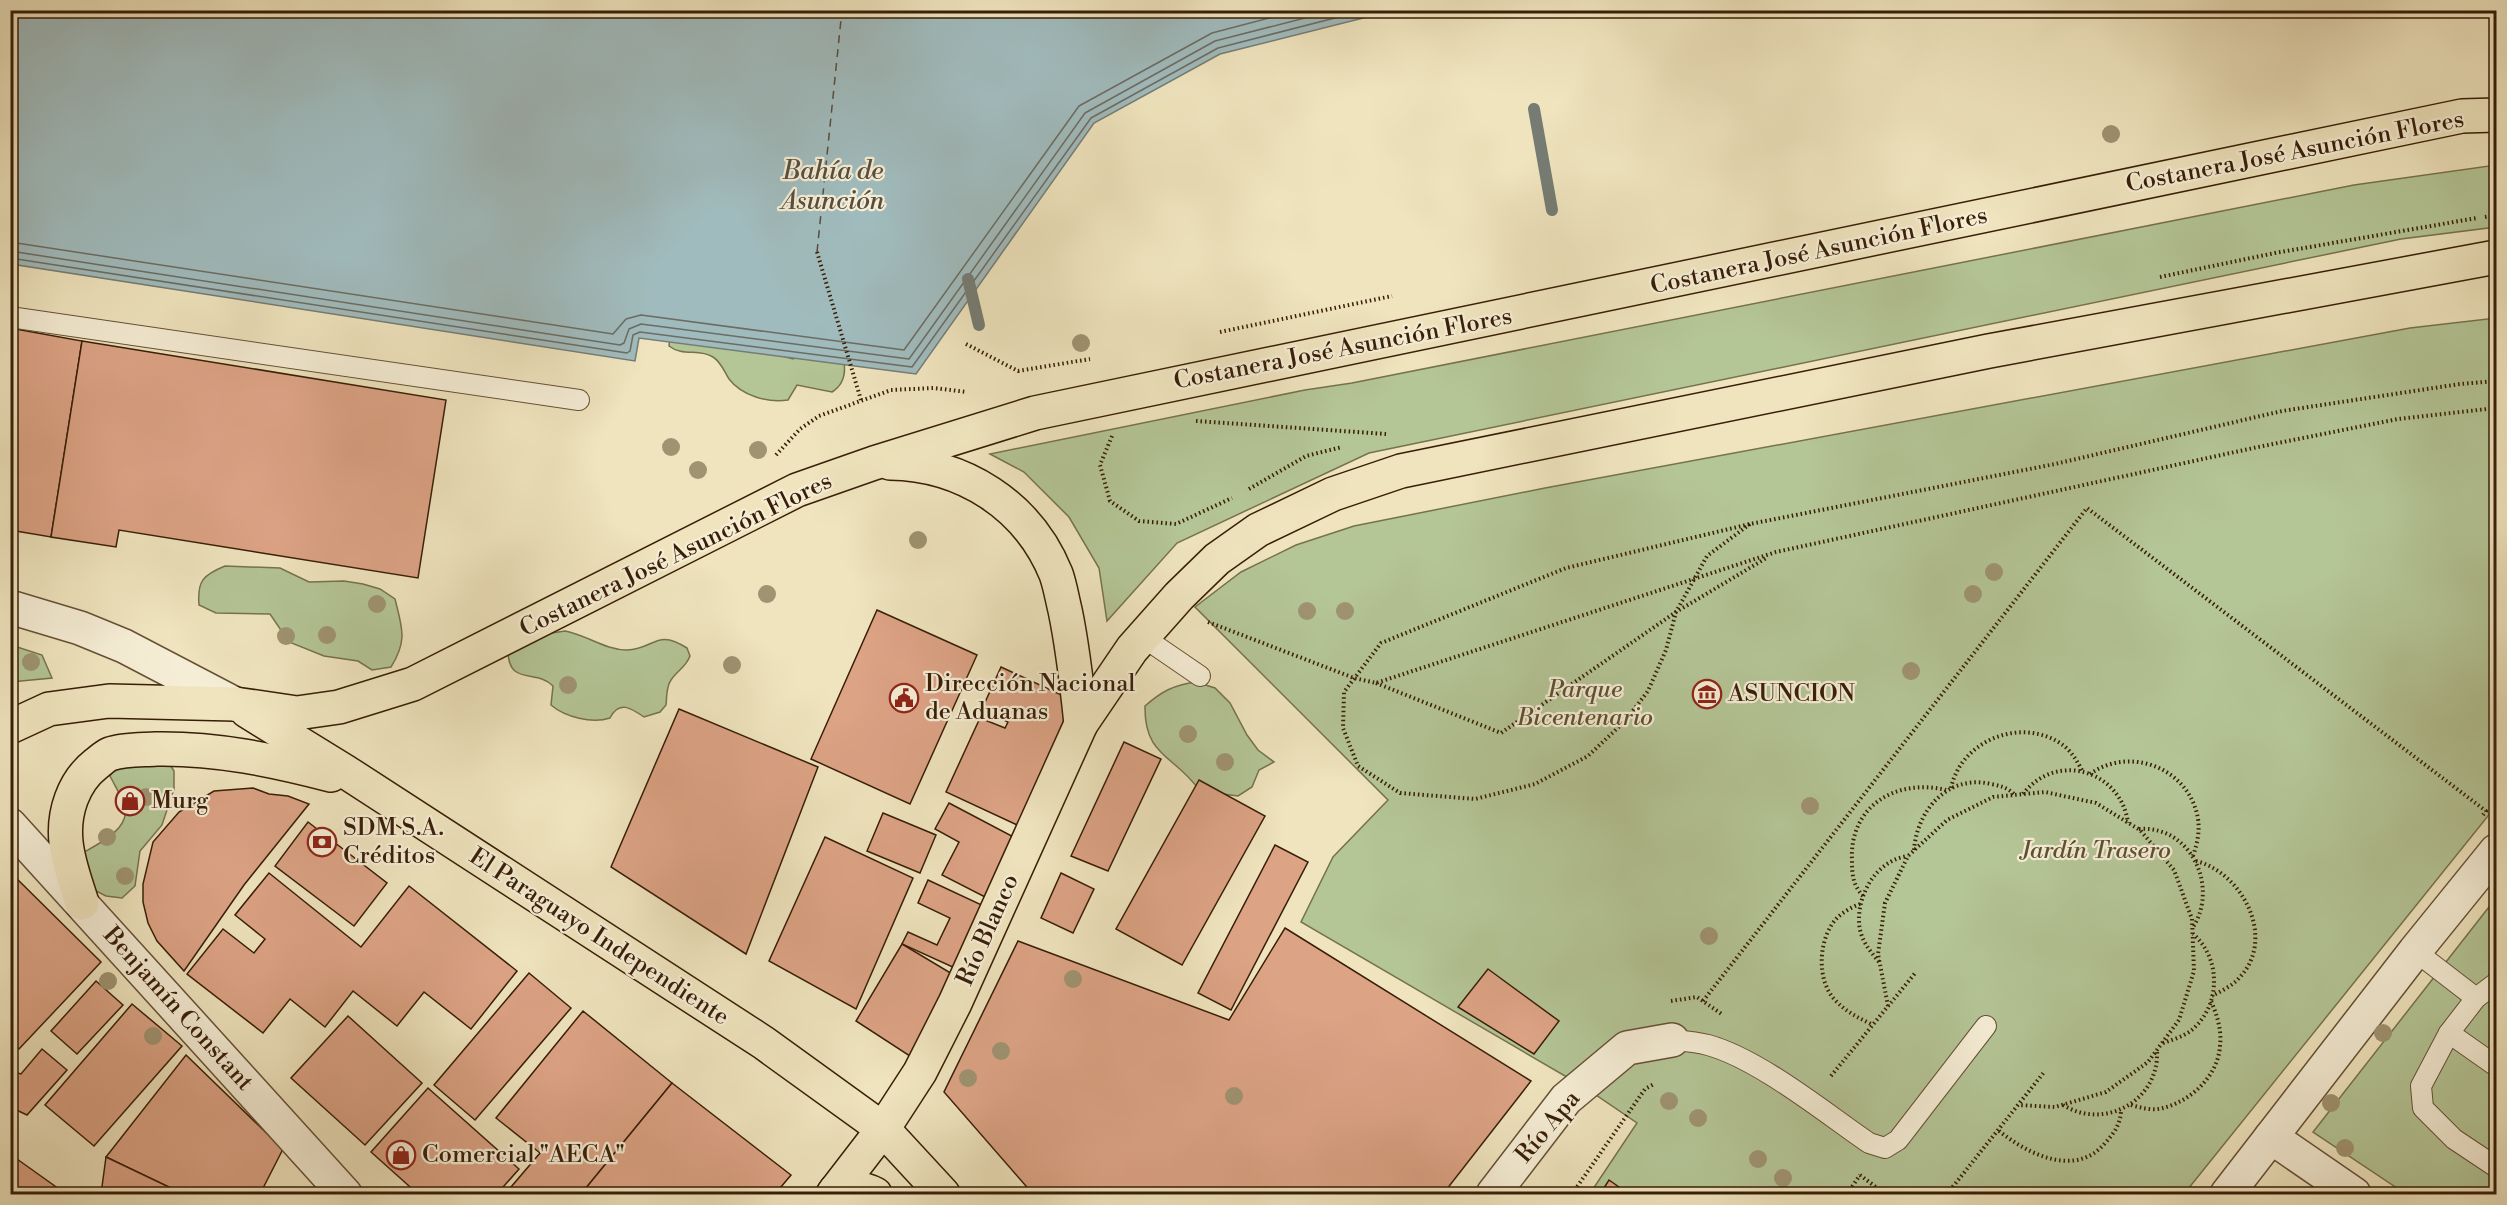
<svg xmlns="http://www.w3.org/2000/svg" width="2507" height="1205" font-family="'Libre Bodoni',serif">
	<rect width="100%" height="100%" fill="#efe4be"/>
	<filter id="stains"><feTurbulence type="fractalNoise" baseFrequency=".00333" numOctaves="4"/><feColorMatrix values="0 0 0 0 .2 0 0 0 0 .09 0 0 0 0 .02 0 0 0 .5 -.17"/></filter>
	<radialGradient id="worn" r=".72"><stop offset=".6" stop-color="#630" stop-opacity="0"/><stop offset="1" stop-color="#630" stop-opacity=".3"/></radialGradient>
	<g fill="#b4c596" stroke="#76724e" stroke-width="1.5">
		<path d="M2496,165V227L2401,239L1369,453L1177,543L1107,621L1099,568L1069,517L1024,472L990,454L1305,390L1352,383L2354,185Z"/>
		<path d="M2496,318V806L2184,1194H1614L1608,1191L1591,1192L1637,1123L1584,1087L1301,922L1333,857L1388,800L1195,607L1241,572L1296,545L1354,526L1545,488L2410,328Z"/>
		<path d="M670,338L775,354L793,359L801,355L844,362C846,375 843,385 832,392L797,385L788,400C768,403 742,396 729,379C724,371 721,362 713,357C699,348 683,357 669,346Z"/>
		<path d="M225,566L280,568L309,582L344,581L363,584L380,589L395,599C402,628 408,640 391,667L372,670L358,661L324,656L289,642L270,614L216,613L199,605C197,581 203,575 225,566Z"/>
		<path d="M565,631C587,635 605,650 627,650C655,649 656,628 687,648L690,656C686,667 677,671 671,680C666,687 667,696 666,705L660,712L644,717C631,708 619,700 610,718C592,724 565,717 551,705L553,686C537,669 509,686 508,652L519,638Z"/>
		<path d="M11,645L42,655L52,678L11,682Z"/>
		<path d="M1196,682L1215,688L1230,703L1247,735L1258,750L1274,762L1259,770L1252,787L1238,796L1200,791C1175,755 1144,757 1145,706C1162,691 1174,685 1196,682Z"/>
		<path d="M164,755L174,771V789L162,825L140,851L135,886L122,898L106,896L90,888L77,856C94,846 130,831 125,807C122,797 115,786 110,776L118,761Z"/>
		<path d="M2496,898V1194H2406L2313,1132Z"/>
	</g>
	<path fill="#a0bbbd" stroke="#767c74" stroke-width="1.5" d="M10,11L11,10L1391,11L1220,54L1094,123L916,374L639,338L635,361L11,264Z"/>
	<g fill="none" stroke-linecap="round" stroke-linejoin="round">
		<g stroke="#6c6c62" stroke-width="1.5">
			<path d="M10,242L613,334L626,319L641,315L904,350L1079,106L1212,33L1300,10"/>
			<path d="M10,251L620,345L624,343L629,329L641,324L909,359L1085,113L1215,41L1336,10"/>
			<path d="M10,258L627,353L630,351L633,335L640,332L912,367L1091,118L1218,48L1366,10"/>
		</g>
		<g stroke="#767c74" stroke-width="12">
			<path d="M1534,109L1552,210"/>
			<path d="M968,279L979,325"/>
		</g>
		<path stroke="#574d3e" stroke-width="1.5" stroke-dasharray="8 6" stroke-linecap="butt" d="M817,252L842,10"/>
	</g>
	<g fill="#dca385" stroke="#381e07" stroke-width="1.5">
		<path d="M10,328L82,341L51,537L10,530Z"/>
		<path d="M82,341L446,400L418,578L119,530L116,547L51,537Z"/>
		<path d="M877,610L977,655L910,804L811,759Z"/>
		<path d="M1001,667L1083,705L1026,829L946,792L980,718L1005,728L1008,722L982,709Z"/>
		<path d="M679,709L818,767L746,954L611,867Z"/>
		<path d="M1124,742L1161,759L1108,871L1071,856Z"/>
		<path d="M1199,780L1265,816L1182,965L1116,929Z"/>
		<path d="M253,788L269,794L288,796L309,804L244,885L184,971L157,941L148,923L143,902V884L153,842L179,812L214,791Z"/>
		<path d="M949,803L1019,840L987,898L942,875L959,842L935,829Z"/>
		<path d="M883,813L936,835L920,873L867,851Z"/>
		<path d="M308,822L387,883L354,926L275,866Z"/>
		<path d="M825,837L913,878L856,1009L769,961Z"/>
		<path d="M1275,845L1308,862L1231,1010L1198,993Z"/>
		<path d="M10,872L101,962L19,1049L10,1041Z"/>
		<path d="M269,873L361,947L409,886L517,971L471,1029L424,992L397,1026L353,991L325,1027L290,999L263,1033L187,974L223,929L254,953L265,939L235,915Z"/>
		<path d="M1061,873L1094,889L1073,933L1041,918Z"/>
		<path d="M928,880L986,907L957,969L902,944L908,932L937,945L950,918L918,903Z"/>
		<path d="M1285,928L1531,1081L1443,1194H1033L944,1092L1018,941L1229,1020Z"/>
		<path d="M902,944L964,981L919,1062L856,1021Z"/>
		<path d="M1488,969L1559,1021L1534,1054L1458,1007Z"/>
		<path d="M529,973L571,1008L475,1120L434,1085Z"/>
		<path d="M96,981L123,1005L77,1054L51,1031Z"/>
		<path d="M132,1004L182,1046L94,1146L45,1105Z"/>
		<path d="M583,1011L672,1083L581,1194H505L540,1153L496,1118Z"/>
		<path d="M348,1016L422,1083L365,1145L291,1078Z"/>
		<path d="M42,1049L67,1070L27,1115L10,1107V1071L21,1074Z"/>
		<path d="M186,1055L283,1149L260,1194H183L106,1157Z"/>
		<path d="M672,1083L791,1175L775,1194H581Z"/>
		<path d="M428,1088L519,1169L497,1194H418L371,1152Z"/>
		<path d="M10,1154L66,1194H10Z"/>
		<path d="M106,1157L171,1188L170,1194H101Z"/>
		<path d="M1609,1180L1629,1194H1600Z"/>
	</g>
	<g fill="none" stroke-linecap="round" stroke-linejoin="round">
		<g stroke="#665035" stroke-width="22">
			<g id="service">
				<path d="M10,317L579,400"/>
				<path d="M1143,637L1200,676"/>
				<path d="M2415,951L2476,998"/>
				<path d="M2496,983L2476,998L2449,1033L2421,1086L2423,1108L2454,1139L2496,1167"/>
				<path d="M2449,1033L2496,1066"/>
				<path d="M1672,1040C1684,1041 1697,1042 1708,1045C1759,1059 1825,1113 1869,1143L1885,1148L1898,1140L1986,1026"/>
			</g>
		</g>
		<g stroke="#665035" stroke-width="36">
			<g id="minor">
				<path d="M10,825L345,1194"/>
				<path d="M2271,1137L2354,1194"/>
				<path d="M1493,1194L1566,1099L1627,1048L1672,1040"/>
				<path d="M2227,1194L2415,951L2496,851"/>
			</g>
		</g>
		<g stroke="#665035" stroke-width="36">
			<path id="tertiary" d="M10,607L80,628L124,646L235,704"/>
		</g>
		<g stroke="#381e07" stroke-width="36">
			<g id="primary">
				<path d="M10,727L49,709L109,701L235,704"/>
				<path d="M833,1194L883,1129"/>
			</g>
		</g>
		<g stroke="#381e07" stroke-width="36">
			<g id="trunk">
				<path d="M890,463C963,464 1028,505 1056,574C1060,585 1062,598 1065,610C1073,648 1077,685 1081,724"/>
				<path d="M235,704L297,713L339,707L413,684L797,490L874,463L1035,413L2462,116L2496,115"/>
				<path d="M247,711L346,772L764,1043L883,1129L943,1194"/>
				<path d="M82,903C76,883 68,863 66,842C63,813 73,782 96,764C100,761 105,756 110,754C124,749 142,750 156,749C216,748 273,760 331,775"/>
				<path d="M883,1129L920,1072L955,1003L1081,724L1132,649L1179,596L1217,559L1258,530L1333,494L1401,471L1989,351L2496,257"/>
				<path d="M836,1190C851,1188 862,1187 875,1194"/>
			</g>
		</g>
		<g stroke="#381e07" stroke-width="4" stroke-dasharray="1.5 3" stroke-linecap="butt">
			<path d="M2485,217L2496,215"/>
			<path d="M817,252L861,400"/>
			<path d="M2160,277L2275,253L2477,218"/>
			<path d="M1220,332L1392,296"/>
			<path d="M966,344L1018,371L1090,359"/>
			<path d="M1196,421L1386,434"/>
			<path d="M1112,436L1100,465L1110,501L1139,521L1176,524L1232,498"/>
			<path d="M776,455L800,429L819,416L891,390L934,388L967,392"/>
			<path d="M1249,489L1306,456L1342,447"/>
			<path d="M1750,524L1707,556L1676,612L1666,650L1648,691L1625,721L1588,756L1535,784L1475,799L1400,793L1358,766L1343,728L1344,692L1381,643L1566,568L1750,524L2055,464L2282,411L2460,384L2496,381"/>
			<path d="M1208,622L1354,678L1376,683L1776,552L2258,447L2398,419L2496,408"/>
			<path d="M1376,683L1501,733L1676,612L1768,557"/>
			<path d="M2090,774C2131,745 2190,769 2198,819C2200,832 2197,844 2193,856"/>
			<path d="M1951,788C1961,741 2019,717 2060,743C2071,750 2077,761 2083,772"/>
			<path d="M2023,794C2056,751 2121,770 2128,823"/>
			<path d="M2139,829C2191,825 2219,887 2193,927"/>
			<path d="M1914,850C1917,810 1948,774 1991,784C2001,786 2009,788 2016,796"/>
			<path d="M2196,861C2243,873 2277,939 2239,978C2232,986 2221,991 2212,996"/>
			<path d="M1863,896C1853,885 1852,875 1852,861C1849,806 1896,778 1946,790"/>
			<path d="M1860,904C1852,907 1843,912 1837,918C1818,938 1816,980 1835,1000C1846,1012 1859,1018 1873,1025"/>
			<path d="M1879,962C1871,952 1863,943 1860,930C1854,899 1875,860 1908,856"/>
			<path d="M1671,1001L1697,997L1723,1015"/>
			<path d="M1703,1001L2087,508L2486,811L2483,815"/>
			<path d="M1888,1006L1878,954L1885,903L1908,856L1947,820L1993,797L2045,792L2096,803L2140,830L2174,870L2192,919L2194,971L2179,1020L2148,1062L2106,1092L2055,1107L2019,1105"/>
			<path d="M2163,1043C2174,1039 2187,1036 2196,1026C2221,1001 2220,957 2193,934"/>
			<path d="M1831,1076L1916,972"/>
			<path d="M2063,1105C2105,1131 2160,1100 2157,1050"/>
			<path d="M2131,1105C2142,1108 2153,1111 2163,1108C2191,1101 2218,1076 2220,1046C2222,1031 2217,1015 2211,1001"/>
			<path d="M1999,1131C2028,1154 2076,1179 2106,1142C2115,1132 2121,1123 2121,1109"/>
			<path d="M1860,1175L1885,1194"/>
			<path d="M1572,1194L1645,1089L1654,1084"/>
			<path d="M1847,1194L1860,1175"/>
			<path d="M1947,1194L2045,1071"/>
		</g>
		<use href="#service" stroke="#f5edd5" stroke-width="20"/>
		<use href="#minor" stroke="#f5edd5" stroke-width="33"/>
		<use href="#tertiary" stroke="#f5edd5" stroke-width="33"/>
		<use href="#primary" stroke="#efe4be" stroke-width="33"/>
		<use href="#trunk" stroke="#efe4be" stroke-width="33"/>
	</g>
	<g fill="#9f9371">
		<circle cx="2111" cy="134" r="9"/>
		<circle cx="1081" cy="343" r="9"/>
		<circle cx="671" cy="447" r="9"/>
		<circle cx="758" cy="450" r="9"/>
		<circle cx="698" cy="470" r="9"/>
		<circle cx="918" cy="540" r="9"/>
		<circle cx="1994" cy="572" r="9"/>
		<circle cx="767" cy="594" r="9"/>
		<circle cx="1973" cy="594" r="9"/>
		<circle cx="377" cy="604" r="9"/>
		<circle cx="1307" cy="611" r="9"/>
		<circle cx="1345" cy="611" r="9"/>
		<circle cx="327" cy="635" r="9"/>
		<circle cx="286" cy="636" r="9"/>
		<circle cx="31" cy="662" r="9"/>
		<circle cx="732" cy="665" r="9"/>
		<circle cx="1911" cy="671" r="9"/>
		<circle cx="568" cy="685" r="9"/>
		<circle cx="1188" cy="734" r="9"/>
		<circle cx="1225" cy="762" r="9"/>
		<circle cx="146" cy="797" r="9"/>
		<circle cx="1810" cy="806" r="9"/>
		<circle cx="107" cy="837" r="9"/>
		<circle cx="125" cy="876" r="9"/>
		<circle cx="1709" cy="936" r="9"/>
		<circle cx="1073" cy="979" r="9"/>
		<circle cx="108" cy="981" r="9"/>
		<circle cx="2383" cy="1033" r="9"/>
		<circle cx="153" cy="1036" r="9"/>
		<circle cx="1001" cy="1051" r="9"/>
		<circle cx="968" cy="1078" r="9"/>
		<circle cx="1234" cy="1096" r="9"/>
		<circle cx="1669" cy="1101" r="9"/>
		<circle cx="2331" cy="1103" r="9"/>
		<circle cx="1698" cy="1118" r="9"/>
		<circle cx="2345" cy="1148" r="9"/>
		<circle cx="1758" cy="1159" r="9"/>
		<circle cx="1783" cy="1178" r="9"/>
	</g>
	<defs>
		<g id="museum-ring" transform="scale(1.5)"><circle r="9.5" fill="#f5edd5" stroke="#8f2418" stroke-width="1.5"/><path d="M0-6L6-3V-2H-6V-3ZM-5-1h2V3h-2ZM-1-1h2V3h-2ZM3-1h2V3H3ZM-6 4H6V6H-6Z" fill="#8f2418"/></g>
		<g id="civic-ring" transform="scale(1.5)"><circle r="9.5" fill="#f5edd5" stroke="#8f2418" stroke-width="1.5"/><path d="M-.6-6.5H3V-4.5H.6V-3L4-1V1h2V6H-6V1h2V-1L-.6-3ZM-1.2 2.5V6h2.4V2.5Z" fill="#8f2418"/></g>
		<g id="shop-ring" transform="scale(1.5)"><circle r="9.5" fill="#f5edd5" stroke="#8f2418" stroke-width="1.5"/><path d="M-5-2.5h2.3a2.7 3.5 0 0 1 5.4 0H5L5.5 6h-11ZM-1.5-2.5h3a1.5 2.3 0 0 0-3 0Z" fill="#8f2418"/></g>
		<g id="bank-ring" transform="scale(1.5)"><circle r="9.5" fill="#f5edd5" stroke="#8f2418" stroke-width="1.5"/><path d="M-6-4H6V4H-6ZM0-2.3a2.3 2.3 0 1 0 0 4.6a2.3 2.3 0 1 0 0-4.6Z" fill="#8f2418"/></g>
	</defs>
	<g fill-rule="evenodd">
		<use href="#museum-ring" x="1707" y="694"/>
		<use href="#civic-ring" x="904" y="698"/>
		<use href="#shop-ring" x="130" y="801"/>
		<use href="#bank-ring" x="322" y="842"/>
		<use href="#shop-ring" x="401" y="1155"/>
	</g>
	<g text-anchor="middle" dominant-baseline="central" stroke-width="4.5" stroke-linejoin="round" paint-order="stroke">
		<g font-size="24" fill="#381e07" stroke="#f5edd5">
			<text transform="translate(2295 152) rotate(-11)">Costanera José Asunción Flores</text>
			<text transform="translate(1819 251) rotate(-12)">Costanera José Asunción Flores</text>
			<text transform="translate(1343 349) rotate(-11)">Costanera José Asunción Flores</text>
			<text transform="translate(676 555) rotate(-26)">Costanera José Asunción Flores</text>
			<text transform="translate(988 930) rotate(-66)">Río Blanco</text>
			<text transform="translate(599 937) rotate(33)">El Paraguayo Independiente</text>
			<text transform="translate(178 1009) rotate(48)">Benjamín Constant</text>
			<text transform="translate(1548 1127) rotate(-50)">Río Apa</text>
		</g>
		<g font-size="24" fill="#381e07" stroke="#f5edd5" text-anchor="start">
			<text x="925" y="684">Dirección Nacional<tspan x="925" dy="28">de Aduanas</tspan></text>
			<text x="1728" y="694">ASUNCION</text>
			<text x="151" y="801">Murg</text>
			<text x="343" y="828">SDM S.A.<tspan x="343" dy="28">Créditos</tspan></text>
			<text x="422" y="1155">Comercial "AECA"</text>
		</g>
		<g font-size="24" font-style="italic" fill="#5d5032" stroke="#f5edd5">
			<text x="1585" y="690">Parque<tspan x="1585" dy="28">Bicentenario</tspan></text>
			<text x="2096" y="851">Jardín Trasero</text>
		</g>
		<g font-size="26" font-style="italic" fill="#574d3e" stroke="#f5edd5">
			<text x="833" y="171">Bahía de<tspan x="833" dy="30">Asunción</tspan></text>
		</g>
	</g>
	<rect width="2507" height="1205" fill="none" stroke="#efe4be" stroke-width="36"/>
	<rect x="12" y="12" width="2483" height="1181" fill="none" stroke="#381e07" stroke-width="3"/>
	<rect x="18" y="18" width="2471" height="1169" fill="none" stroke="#381e07" stroke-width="1.5"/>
	<rect width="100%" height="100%" filter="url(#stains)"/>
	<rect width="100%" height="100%" fill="url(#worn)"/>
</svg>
